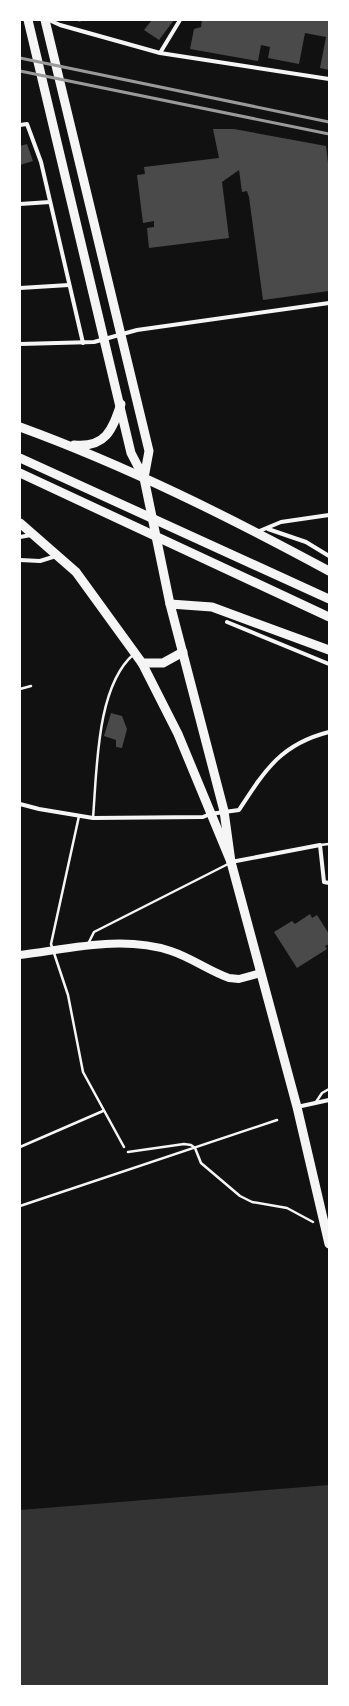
<svg xmlns="http://www.w3.org/2000/svg" width="349" height="1706" font-family="Helvetica,sans-serif">
	<rect width="100%" height="100%" fill="#111"/>
	<path fill="#333" d="M329,1485V1686H20V1510Z"/>
	<g fill="#4a4a4a">
		<path d="M152,20H174L159,40L144,30Z"/>
		<path d="M202,20H329V70L320,68L326,37L305,33L299,64L268,58L270,47L261,45L258,61L190,49L194,29L201,27Z"/>
		<path d="M213,129H234L326,146L329,171V291L263,300L249,197L247,191L242,192L239,170L222,182L229,238L149,248L147,228L154,227V221L143,223L137,175L145,174L144,167L219,158Z"/>
		<path d="M27,144L33,161L20,165V146Z"/>
		<path d="M111,713L122,716L127,729L122,748L116,747V740L104,736Z"/>
		<path d="M310,914L312,918L317,915L329,934V944L325,946L327,949L297,968L274,932L292,921L295,924Z"/>
	</g>
	<g fill="none" stroke-linecap="round" stroke-linejoin="round">
		<g stroke="#f5f5f5" stroke-width="2.5">
			<path d="M79,20H80"/>
			<path d="M20,689L31,686"/>
			<path d="M128,1152L184,1144L191,1145L195,1148L201,1163L240,1196L252,1202L287,1208L313,1222"/>
			<path d="M20,1206L277,1120"/>
		</g>
		<g stroke="#f5f5f5" stroke-width="2.5">
			<path d="M79,816L51,944L68,995L83,1072L124,1147"/>
			<path d="M93,818C97,771 96,686 134,654"/>
			<path d="M320,845L329,844"/>
			<path d="M88,944L94,932L230,863"/>
			<path d="M316,1102L322,1093L329,1089"/>
			<path d="M20,1147L103,1111"/>
		</g>
		<g stroke="#f5f5f5" stroke-width="4">
			<path d="M49,20L60,25L160,53L329,79"/>
			<path d="M160,53L180,20"/>
			<path d="M20,125L27,124L41,162L83,343"/>
			<path d="M20,204L50,202"/>
			<path d="M20,288L69,285"/>
			<path d="M20,344L94,342L137,330L329,303"/>
			<path d="M268,529L306,542L329,556"/>
			<path d="M257,532L281,522L329,515"/>
			<path d="M20,537L31,535"/>
			<path d="M20,560L40,561L56,556"/>
			<path d="M227,622L329,664"/>
			<path d="M20,804L39,809L93,818L203,817L210,814L239,810C265,770 281,744 329,732"/>
			<path d="M231,862L320,845L324,882L329,883"/>
			<path d="M297,1107L329,1100"/>
		</g>
		<path stroke="#f5f5f5" stroke-width="8" d="M20,955C69,949 122,935 171,951C192,958 209,971 229,978L239,979L261,973"/>
		<g stroke="#f5f5f5" stroke-width="9">
			<path d="M28,20L131,453L144,478L170,604L224,811L231,862L297,1107L329,1244"/>
			<path d="M45,20L149,451L144,478"/>
		</g>
		<g stroke="#f5f5f5" stroke-width="9">
			<path d="M20,427C127,466 229,517 329,571"/>
			<path d="M74,445C106,448 112,430 121,404"/>
			<path d="M20,458L329,599"/>
			<path d="M20,473L329,617"/>
			<path d="M20,523L76,572L142,663H163L183,652"/>
			<path d="M170,604L212,607L329,650"/>
			<path d="M142,663L178,734L231,862"/>
		</g>
		<g stroke="#9a9a9a" stroke-width="3">
			<path d="M20,58L329,122"/>
			<path d="M20,71L329,134"/>
		</g>
	</g>
	<rect width="349" height="1706" fill="none" stroke="#ffffff" stroke-width="42"/>
</svg>
